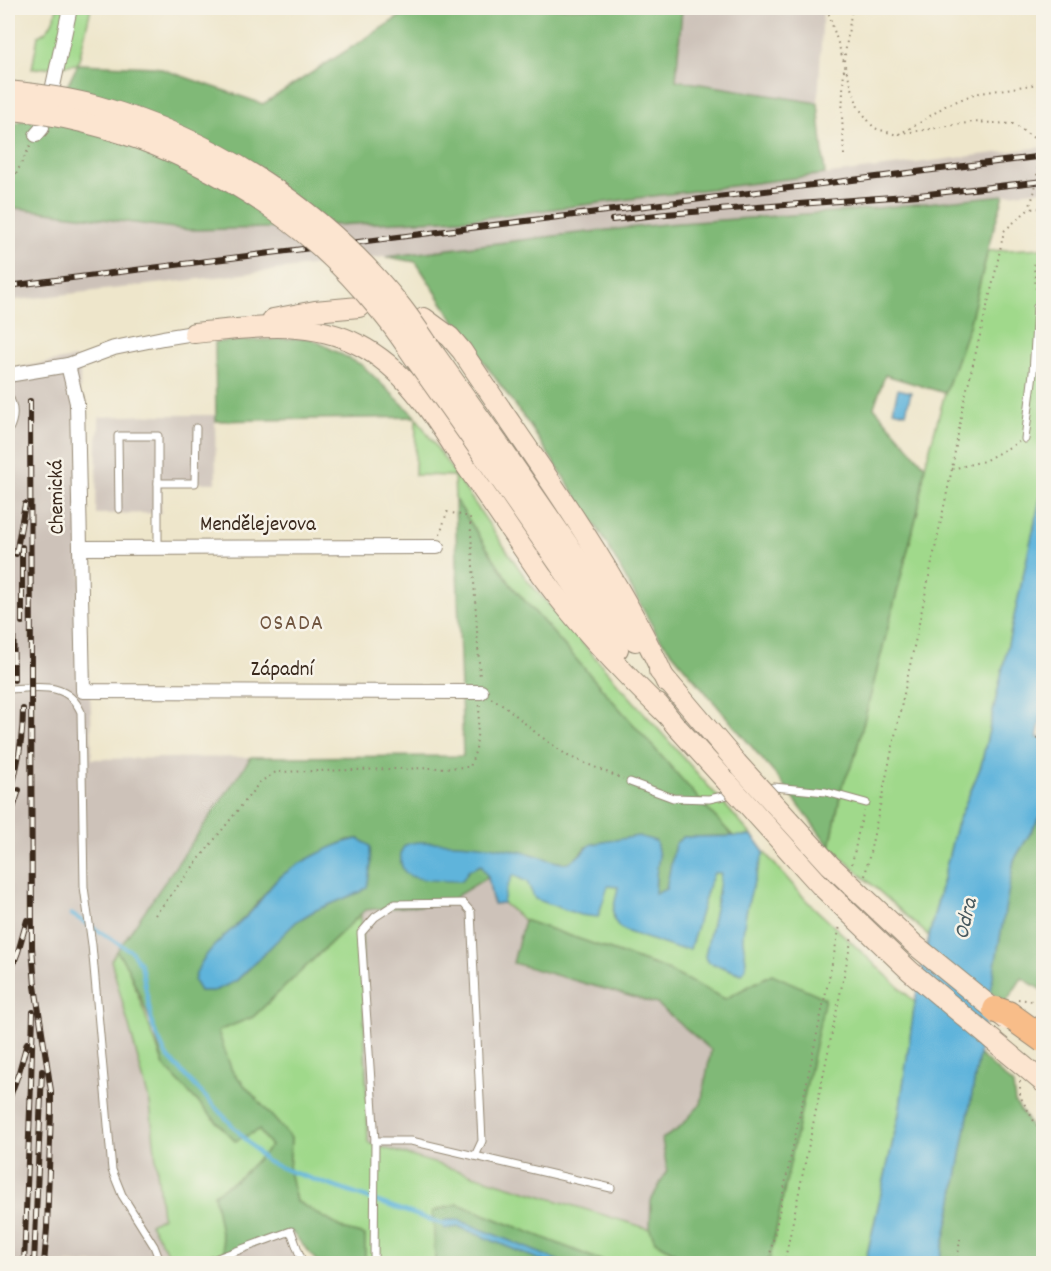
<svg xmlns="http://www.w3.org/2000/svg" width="1051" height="1271" font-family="Dekko,sans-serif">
	<rect width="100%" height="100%" fill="#f7f3e8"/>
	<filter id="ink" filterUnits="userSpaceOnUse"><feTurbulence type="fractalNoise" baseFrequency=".0167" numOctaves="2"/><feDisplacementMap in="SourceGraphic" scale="12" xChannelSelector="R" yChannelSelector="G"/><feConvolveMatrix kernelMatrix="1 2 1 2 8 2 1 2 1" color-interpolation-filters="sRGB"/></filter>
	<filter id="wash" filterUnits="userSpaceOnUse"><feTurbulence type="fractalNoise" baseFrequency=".008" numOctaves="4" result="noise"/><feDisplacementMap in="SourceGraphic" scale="24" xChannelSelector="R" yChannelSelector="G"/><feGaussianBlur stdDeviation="1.35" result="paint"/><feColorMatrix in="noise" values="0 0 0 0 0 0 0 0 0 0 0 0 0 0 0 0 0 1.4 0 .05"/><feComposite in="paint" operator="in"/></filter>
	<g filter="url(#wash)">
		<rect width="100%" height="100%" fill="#eee6cb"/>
		<g fill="#cdc2b9">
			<path d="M682,8H823L818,103L676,80Z"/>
			<path d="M1043,147V190L917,205L666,224L570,234L311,266L8,301V207L270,228L482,218Z"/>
			<path d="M75,358L80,370V548L91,710L92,759L251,757L111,960L150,1104L162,1218L150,1224L174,1263L8,1264V369Z"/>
			<path d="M153,415H215L216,483L163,482L161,486V513L96,514L97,440L99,429V417Z"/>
			<path d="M488,877L493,904L503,903L524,920L513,964L657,1004L711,1050L701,1104L677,1130L663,1139L667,1170L651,1201L650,1229L368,1143L361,914L365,910L458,895Z"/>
			<path d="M291,1231L303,1264H201Z"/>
		</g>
		<g fill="#a0d98b" stroke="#6e8254" stroke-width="1.5">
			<path d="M57,8H91L78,64L32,69L38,36C50,31 54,20 57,8Z"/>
			<path d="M1043,248V486L981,766L956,826L929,936L830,847L842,786L854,760L918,510L925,466L945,393L969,326L988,251Z"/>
			<path d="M416,417L527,580L754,838L764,852L807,901L915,1002L899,1114L865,1263H768L772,974L725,999L663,968L524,920L503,903L493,904L488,877L481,865L666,889L675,844L733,836L713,815L511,585L455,499L454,476L415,475Z"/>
			<path d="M361,914L368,1143L650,1229L655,1241L675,1253L674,1263H607L458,1204L435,1259L438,1263H365V1235L345,1230L296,1201L289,1171L291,1138L232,1071L217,1031L253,1017Z"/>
			<path d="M117,951L128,968L164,1066L235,1141L259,1130L271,1146L240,1177L214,1194L225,1255L201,1263H174L150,1224L162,1217L150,1104L111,960Z"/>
		</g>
		<g fill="#80b977" stroke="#5e724a" stroke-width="1.5" fill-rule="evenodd">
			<path d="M413,8H682L676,80L818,103L825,174L482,218L270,228L190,230L8,207V123L13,124L56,108L78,64L156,67L263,104Z"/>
			<path d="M1004,195L991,237L969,326L945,393L885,375L874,407L925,466L918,510L854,760L842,786L830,847L779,779L658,636L601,534L530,426L457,325L416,262L386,257L570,234L666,224L848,211Z"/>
			<path d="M310,338L362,365L416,417L216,421L215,342Z"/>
			<path d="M455,499L511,585L713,815L733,836L683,837L675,844L666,890L655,895L656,876L586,847C575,859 575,864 558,862L481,865L488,877L458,895L452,903L365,910L253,1017L218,1031L232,1071L291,1138L289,1171L296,1201L345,1230L365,1235V1263H318L291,1231L225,1255L214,1194L240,1177L271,1146L259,1130L235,1141L164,1066L153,1027L128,968L117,951L251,757L463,756ZM359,839L314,911L297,921L288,929L252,966L236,981L214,991H200L204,958L214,947L251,911L275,881L297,865L348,840Z"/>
			<path d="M1043,812V991L1022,978L1006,1002L990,992L1014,860Z"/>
			<path d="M524,920L663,968L725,999L772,974L825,998L769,1263H674L675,1253L655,1241L650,1229L651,1201L667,1170L662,1139L677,1130L701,1104L711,1050L657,1004L513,963Z"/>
			<path d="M979,1054L1013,1085L1015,1102L1035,1133L1043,1141V1263L939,1264L952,1205Z"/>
			<path d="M458,1204L607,1263H438L435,1259L433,1211Z"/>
		</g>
		<g fill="#5fb4db" stroke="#4d6f7c" stroke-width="1.5">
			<path d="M898,389L911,392L906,413L893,410Z"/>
			<path d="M1043,486L1044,702L1037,738L1043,737V812L1014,860L952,1205L939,1263L865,1264L899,1114L915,1002L924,957L956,826L981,766Z"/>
			<path d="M638,836L656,841L659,856L656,876L655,894L666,889L675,844L683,837L751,836L754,838L764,852C755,879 744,909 743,938C743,950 750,964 742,974L708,962L706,960L705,956L717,899L721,873H714L708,888L690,949L675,948L628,932L619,927L614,920L613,911L618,887L608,886L598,917L580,915L535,899L527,882L513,875L506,890L503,903L493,904L488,877L481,865L469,870L462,881C450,881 416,881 407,874C403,871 402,867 401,863C399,845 406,842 422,842C457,842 493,845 527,853C540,855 554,864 567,863C574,863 585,848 592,844Z"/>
			<path d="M359,839L370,846L371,865L367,887L360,892L314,911L297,921L236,981L214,991H200L194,981C199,953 228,934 248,915C258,905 265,893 274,883C288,867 338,841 359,839Z"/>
			<path d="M445,1220H459L564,1263H547L459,1227L444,1229L442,1224Z"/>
		</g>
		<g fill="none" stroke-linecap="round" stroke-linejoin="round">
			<path stroke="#5fb4db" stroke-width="4" d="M71,914L131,951L141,965L153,1027L166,1055L266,1161L289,1171L442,1224L446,1223"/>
		</g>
	</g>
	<g filter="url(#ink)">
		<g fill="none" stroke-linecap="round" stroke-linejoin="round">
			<g stroke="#948874" stroke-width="9">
				<g id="service">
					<path d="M8,395C15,407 15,419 8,431"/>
					<path d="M1025,439L1033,373L1037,307L1044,294"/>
					<path d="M158,483H195L196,428"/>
					<path d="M119,509L118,436H158V548"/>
					<path d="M8,689C37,688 67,680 81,712L84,887L92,945L112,1170L122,1195L154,1246L161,1264"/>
					<path d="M630,782L673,798L709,799L742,792L774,787L826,792L866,803"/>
					<path d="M375,1141L361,933L375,917L395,904L463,903L471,912L482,1141L475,1156"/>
					<path d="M201,1264L291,1231L303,1264"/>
					<path d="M374,1264L375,1141H411L611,1188"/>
				</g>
			</g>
			<g stroke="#948874" stroke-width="16">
				<g id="minor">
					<path d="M53,86L70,8"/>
					<path d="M36,135L42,128"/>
					<path d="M68,365L77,403L83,691L481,692"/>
					<path d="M8,375L68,365L114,348L163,338L194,333"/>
					<path d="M80,548L437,547"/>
				</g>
			</g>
			<g stroke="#948874" stroke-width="22">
				<g id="secondary">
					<path d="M424,318L450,337L462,351C533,459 614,563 666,682"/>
					<path d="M273,319L315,311L359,307"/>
					<path d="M194,333C249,328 308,318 359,345C410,371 438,423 469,470C493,505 517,540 541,575C578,625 621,671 666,714"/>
					<path d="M500,446L618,617L635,641"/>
					<path d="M484,456L618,649"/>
					<path d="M659,671L737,763"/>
					<path d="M658,704L676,726L727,782"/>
				</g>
			</g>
			<g stroke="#948874" stroke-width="2" stroke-dasharray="1.5 4.5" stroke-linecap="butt">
				<path d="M827,8L858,107L874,128L897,135L918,124L945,106L974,94L1044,83"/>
				<path d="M844,61L852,8"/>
				<path d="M899,134L973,122L1013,124L1041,143L1035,190L1029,209"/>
				<path d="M844,155L842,116L844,67"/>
				<path d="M8,190L31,144"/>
				<path d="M1036,289L1034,266L1044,231"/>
				<path d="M952,469L984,461L1019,442"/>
				<path d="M440,535L447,512L470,517L480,679"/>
				<path d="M491,698L505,706L536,733L568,756L623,779"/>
				<path d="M1037,739L1044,730"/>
				<path d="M852,864L859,829L864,811"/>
				<path d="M865,876L952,469L963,405L995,274L1004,231L1029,209L1044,208"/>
				<path d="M155,915L260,782L276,772L470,767L476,749L480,703"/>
				<path d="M1018,999L1040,1002L1044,1005"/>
				<path d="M1020,1081V1096L1035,1123L1044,1131"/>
				<path d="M1044,1109L1041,1113L1044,1129"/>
				<path d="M768,1264L840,926"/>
				<path d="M784,1264L852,937"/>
				<path d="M957,1264L960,1239"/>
			</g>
			<use href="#service" stroke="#fff" stroke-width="7"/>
			<use href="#minor" stroke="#fff" stroke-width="14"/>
			<use href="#secondary" stroke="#fce5d0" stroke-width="20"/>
			<g stroke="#3b2a1e" stroke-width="6">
				<g id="rail">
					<path d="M612,220L666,214L919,195L1044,181"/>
					<path d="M8,286L1044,156"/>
					<path d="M30,401L32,947L35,986L51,1091V1111L47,1228L44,1264"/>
					<path d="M16,554L25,504"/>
					<path d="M13,608L14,680"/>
					<path d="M22,622V547"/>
					<path d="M8,800C17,771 23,740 23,709"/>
					<path d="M8,823L19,790"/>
					<path d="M8,979L18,952L27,920"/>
					<path d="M8,1102L19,1072L27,1043"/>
					<path d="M24,1264L31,1084L33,1012"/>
					<path d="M34,1264L42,1071"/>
				</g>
			</g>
			<use href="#rail" stroke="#f7f3e8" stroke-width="4" stroke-dasharray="11" stroke-linecap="butt"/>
			<g stroke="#948874" stroke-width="22" stroke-linecap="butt">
				<g id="secondary-bridge">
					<path d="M8,91C38,94 68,98 97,106C216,139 322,208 400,305C412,320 423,337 434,353C456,384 478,415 500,446"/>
					<path d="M8,110C21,111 35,112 48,115C147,132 244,180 319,246C341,266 362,289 381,312C394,327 405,344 416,360C439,392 461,424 484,456"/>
					<path d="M737,763L830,865L915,945L1007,1020"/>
					<path d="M727,782L820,885L910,971L1044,1083"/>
				</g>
			</g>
			<g stroke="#948874" stroke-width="28" stroke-linecap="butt">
				<path id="motorway-bridge" d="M996,1010L1008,1014L1044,1040"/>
			</g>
			<use href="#secondary-bridge" stroke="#fce5d0" stroke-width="20"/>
			<use href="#motorway-bridge" stroke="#f8bd89" stroke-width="26"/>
		</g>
	</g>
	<g text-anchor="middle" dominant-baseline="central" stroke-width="5" stroke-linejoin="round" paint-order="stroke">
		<g font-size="21" fill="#3b2a1e" stroke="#f7f3e8">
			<text transform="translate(58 497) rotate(-91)">Chemická</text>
			<text x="258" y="526">Mendělejevova</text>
			<text x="282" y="671">Západní</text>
		</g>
		<g font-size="22" letter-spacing="1.5" fill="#725741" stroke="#f7f3e8">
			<text x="292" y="624">OSADA</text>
		</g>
		<g font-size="22" font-style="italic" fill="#485a60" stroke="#f7f3e8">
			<text transform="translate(967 919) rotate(-77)">Odra</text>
		</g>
	</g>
	<rect width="1051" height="1271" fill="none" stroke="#f7f3e8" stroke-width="30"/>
</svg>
